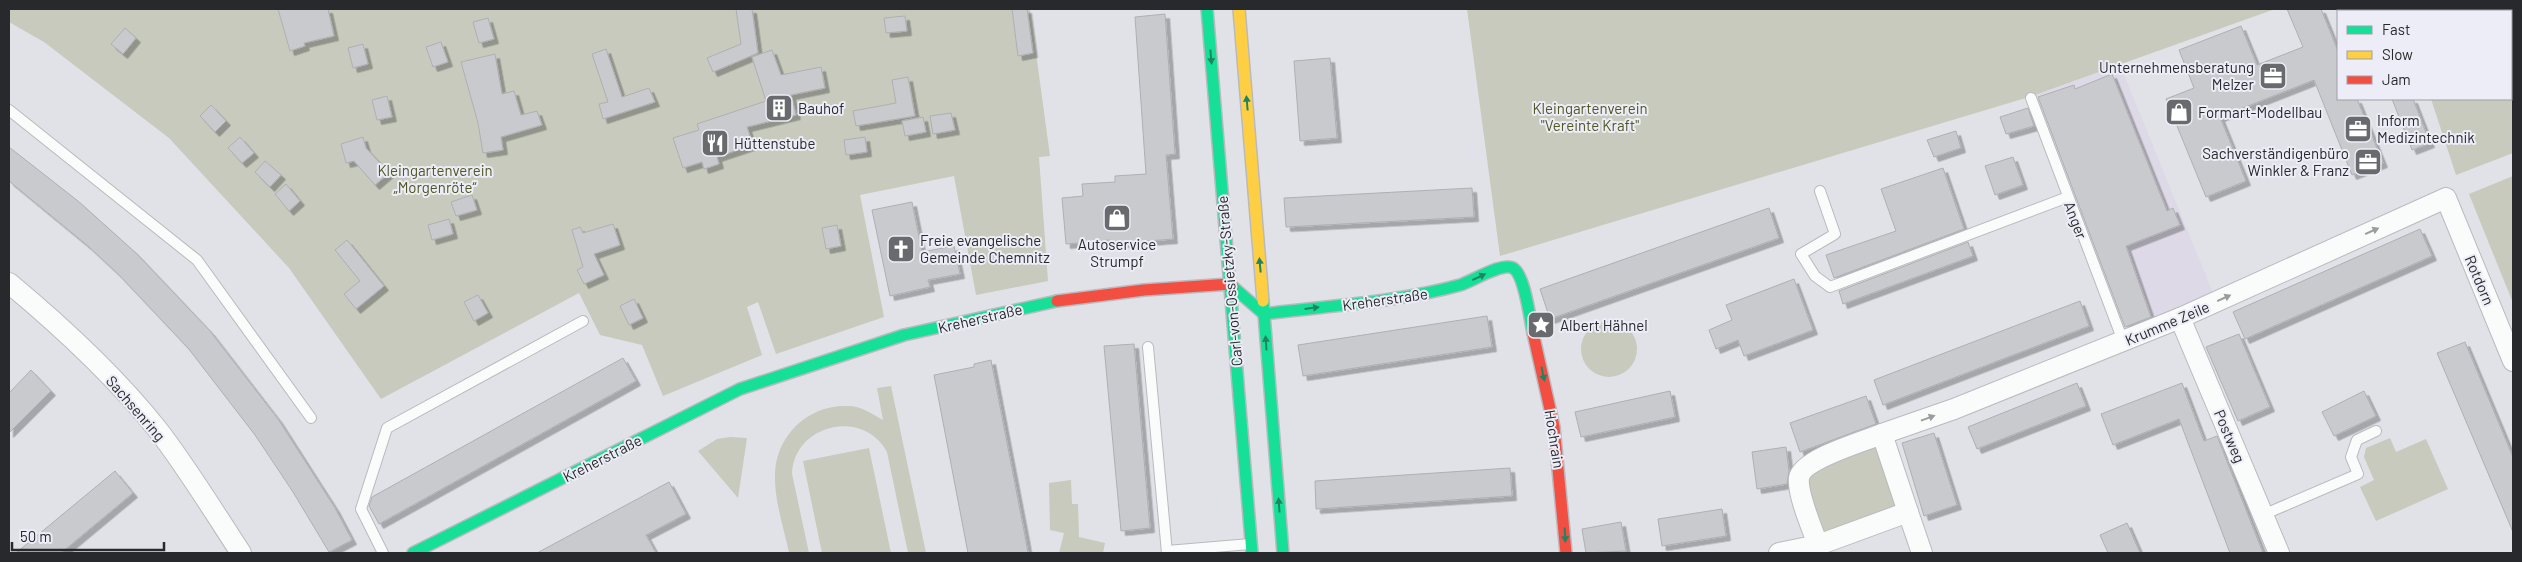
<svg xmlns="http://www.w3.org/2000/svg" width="2522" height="562" font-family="Barlow,sans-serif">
	<defs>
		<filter id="shadow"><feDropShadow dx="4.5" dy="4.5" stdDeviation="0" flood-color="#0004"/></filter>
	</defs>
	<rect width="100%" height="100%" fill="#e1e2e7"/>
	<path fill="#ded9e6" d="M2120,65L2216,300L2117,339L2029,97Z"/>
	<g fill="#c7cabd">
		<path d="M9,9H1030L1050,156L1039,157L1048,281L976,295L954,176L860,195L884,317L776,354L758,302L747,307L762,355L663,396L642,345L600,335L579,293L381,399L289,268L169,138L44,42L9,22Z"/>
		<path d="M1467,9H2275L2029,97L1500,256Z"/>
		<path d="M2401,9H2513V153L2456,175L2431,99H2511V11H2402Z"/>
		<path d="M2513,176V303L2469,194Z"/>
		<circle cx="1609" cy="349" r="28"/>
		<path d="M891,386L926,553H908L887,452C863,407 793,425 792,474L809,553H789C784,528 774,500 775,474C776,435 809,404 848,406C861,406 872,414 883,420L877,388Z"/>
		<path d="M730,437L747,438L738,498L698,451L717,439Z"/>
		<path d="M2390,438L2396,452L2426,439L2448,489L2376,521L2360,487L2374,480L2364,457L2366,448Z"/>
		<path d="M1876,441L1901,504L1825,537L1803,476Z"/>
		<path d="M869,448L891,553H822L803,461Z"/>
		<path d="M1071,480L1072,504H1078L1079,537L1105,543L1103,553H1059L1064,533L1050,530L1049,483Z"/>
	</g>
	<g fill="#c9cace" stroke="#afafb3" filter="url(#shadow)">
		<path d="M278,9H328L334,36L304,43L305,46L290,51Z"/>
		<path d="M736,9H752L758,53L713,72L707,58L741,44Z"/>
		<path d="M1012,9H1027L1033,53L1018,56Z"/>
		<path d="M2287,9H2321L2338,51V99H2357L2383,163L2352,175L2314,80L2220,117L2246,181L2206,197L2166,99L2194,88L2179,50L2241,26L2257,65L2303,47Z"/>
		<path d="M1165,14L1175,154L1166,155L1173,239L1110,244V240L1066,244L1062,198L1083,196L1082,184L1115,182V176L1146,174L1135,17Z"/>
		<path d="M905,16L907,31L886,33L884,18Z"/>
		<path d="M488,18L494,39L479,43L473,22Z"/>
		<path d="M125,28L136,38L123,54L111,44Z"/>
		<path d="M441,42L448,62L433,67L426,47Z"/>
		<path d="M363,44L368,64L353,68L348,48Z"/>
		<path d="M606,49L622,97L649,88L655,102L603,119L599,104L608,102L592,54Z"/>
		<path d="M772,50L781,75L821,67L825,88L791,95L796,115L747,127L753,145L717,157L719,164L704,169L702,162L683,168L673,138L699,130L697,124L766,101L752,57Z"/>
		<path d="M495,54L502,94L514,91L521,115L537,111L542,125L501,137L503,150L483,153L478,123L461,62Z"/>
		<path d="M1330,58L1337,138L1300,141L1294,61Z"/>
		<path d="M2112,74L2167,211L2173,208L2180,225L2126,246L2151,317L2125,327L2038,97L2074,85L2075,89Z"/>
		<path d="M908,77L915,116L856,126L853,111L896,103L892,80Z"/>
		<path d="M387,96L392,117L377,120L372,100Z"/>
		<path d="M2392,99H2413L2430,143L2412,150Z"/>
		<path d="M211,105L226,121L215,132L200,116Z"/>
		<path d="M2028,108L2034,126L2006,134L2000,117Z"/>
		<path d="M951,113L955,130L933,134L930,116Z"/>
		<path d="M923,117L926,132L905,136L902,121Z"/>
		<path d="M1956,131L1961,148L1934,157L1927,140Z"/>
		<path d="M240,137L254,153L242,163L228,148Z"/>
		<path d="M363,137L366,148L389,173L375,185L354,161L346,163L341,144Z"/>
		<path d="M865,137L867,152L846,155L844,140Z"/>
		<path d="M9,147L78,201L137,254L210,331L278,419L335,508L352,540L329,552L293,492L255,435L188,348L118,274L88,246L9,181Z"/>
		<path d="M2013,157L2023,185L1995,195L1985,166Z"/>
		<path d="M265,161L281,175L270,187L255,172Z"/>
		<path d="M1943,168L1964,229L1834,278L1826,255L1896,231L1881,189Z"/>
		<path d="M286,184L300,201L289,211L275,194Z"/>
		<path d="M1472,188L1474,217L1286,227L1284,198Z"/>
		<path d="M472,195L477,210L456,216L451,202Z"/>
		<path d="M912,202L922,252L954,246L960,274L928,280L930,287L890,296L872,210Z"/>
		<path d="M1769,208L1779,238L1550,319L1540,289Z"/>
		<path d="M449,219L453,234L432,240L428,225Z"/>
		<path d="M613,224L620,245L594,254L604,275L584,284L577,270L583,267L572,230L580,227L583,233Z"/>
		<path d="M837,225L841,246L826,249L822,228Z"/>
		<path d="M2420,229L2432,256L2245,339L2233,312Z"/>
		<path d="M347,240L384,286L356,309L344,294L360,281L335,250Z"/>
		<path d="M1968,242L1973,256L1843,304L1839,291Z"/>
		<path d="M1794,279L1813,330L1744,356L1738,340L1716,349L1709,330L1732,320L1726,305Z"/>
		<path d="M478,295L488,313L474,321L464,302Z"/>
		<path d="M634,299L643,318L629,325L620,306Z"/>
		<path d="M2080,301L2089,326L1883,405L1874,380Z"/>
		<path d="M1487,316L1492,347L1303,376L1298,345Z"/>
		<path d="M2239,334L2270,407L2238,421L2206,347Z"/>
		<path d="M2465,342L2513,457V532L2437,353Z"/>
		<path d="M1134,344L1150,528L1121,531L1104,346Z"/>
		<path d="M623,358L636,381L379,524L369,506L372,497Z"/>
		<path d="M991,360L1025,536L1028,553H968L934,375L974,367V364Z"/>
		<path d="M31,370L51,391L9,433V393Z"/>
		<path d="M2077,383L2086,406L1977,449L1968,427Z"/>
		<path d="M2182,383L2204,441L2217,436L2263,553H2230L2179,419L2113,445L2101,414Z"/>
		<path d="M1670,391L1675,417L1581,437L1575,412Z"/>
		<path d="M2364,391L2376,416L2334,436L2322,412Z"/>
		<path d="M1866,396L1876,424L1800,452L1790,423Z"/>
		<path d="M1934,433L1957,505L1924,516L1902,443Z"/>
		<path d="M1786,447L1789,471L1787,484L1757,489L1752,452Z"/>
		<path d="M1510,468L1512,496L1316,509L1315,481Z"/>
		<path d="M115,471L133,493L61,553H16Z"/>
		<path d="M669,482L686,514L646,535L656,553H537Z"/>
		<path d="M1722,509L1726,536L1662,546L1658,519Z"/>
		<path d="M1621,522L1626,551L1586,553L1582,529Z"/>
		<path d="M2127,523L2140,553H2108L2100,535Z"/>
	</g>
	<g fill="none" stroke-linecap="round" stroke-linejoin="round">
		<g stroke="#b9babe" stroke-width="12">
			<g id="lane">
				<path d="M2031,98L2123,341"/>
				<path d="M9,110L197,260L311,418"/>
				<path d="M1820,191L1835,234L1801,254L1815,276L1830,287L2068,197"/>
				<path d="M1148,347L1167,553"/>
				<path d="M2272,511L2358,474L2351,457L2357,440L2376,431"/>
				<path d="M1167,551L1250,544"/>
				<path d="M383,553L361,509L387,428L583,321"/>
			</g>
		</g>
		<g stroke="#b9babe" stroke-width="22">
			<g id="street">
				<path d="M9,283C62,327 115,376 158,430C188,469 214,512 241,553"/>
				<path d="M2180,318L2279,553"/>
				<path d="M1882,434L1954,409L2180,318L2446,198L2513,361"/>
				<path d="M1908,512L1922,553"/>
				<path d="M1779,553L1818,545L1908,512L1882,434C1865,441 1802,459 1799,478C1797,494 1812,528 1818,545"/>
			</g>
		</g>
		<g stroke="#b9babe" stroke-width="14">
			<g id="fast">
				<path d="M1207,9L1252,553"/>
				<path d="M1233,287L1264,314C1327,306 1399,302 1460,285C1473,281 1502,262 1513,268C1525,275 1530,320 1533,333"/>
				<path d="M1263,301L1283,553"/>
				<path d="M413,553L740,389L904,335L1057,301"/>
			</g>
		</g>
		<g stroke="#b9babe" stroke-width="14">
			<path id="slow" d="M1239,9L1263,301"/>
		</g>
		<g stroke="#b9babe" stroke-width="14">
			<g id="jam">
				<path d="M1057,301L1144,290L1230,284L1233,287"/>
				<path d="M1533,333L1554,427L1566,553"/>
			</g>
		</g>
		<use href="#lane" stroke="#fafbfb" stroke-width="10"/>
		<use href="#street" stroke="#fafbfb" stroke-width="20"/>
		<use href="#fast" stroke="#16e098" stroke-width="11"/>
		<use href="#slow" stroke="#ffcf43" stroke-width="11"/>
		<use href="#jam" stroke="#f24e42" stroke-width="11"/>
	</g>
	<defs><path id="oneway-solid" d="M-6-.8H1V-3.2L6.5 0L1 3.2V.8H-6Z" transform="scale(1.25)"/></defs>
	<g fill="#1f8462">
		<use href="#oneway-solid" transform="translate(1211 57) rotate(85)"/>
		<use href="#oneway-solid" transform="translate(1247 103) rotate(-95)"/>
		<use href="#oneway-solid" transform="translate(1260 265) rotate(-95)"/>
		<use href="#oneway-solid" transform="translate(1479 277) rotate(-25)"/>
		<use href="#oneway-solid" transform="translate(1312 308) rotate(-7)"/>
		<use href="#oneway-solid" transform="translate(1266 343) rotate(-94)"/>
		<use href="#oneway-solid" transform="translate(1543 374) rotate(78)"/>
		<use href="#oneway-solid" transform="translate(1279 505) rotate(-94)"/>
		<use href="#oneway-solid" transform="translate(1565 535) rotate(87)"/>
	</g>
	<g fill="#9c9c9e">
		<use href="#oneway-solid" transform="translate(2372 231) rotate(-24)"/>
		<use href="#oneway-solid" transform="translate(2224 298) rotate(-24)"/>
		<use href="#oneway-solid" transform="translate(1928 418) rotate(-20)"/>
	</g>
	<defs>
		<g id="office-square" transform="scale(1.4375)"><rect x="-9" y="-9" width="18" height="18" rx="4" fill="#696a6d" stroke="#ecedf6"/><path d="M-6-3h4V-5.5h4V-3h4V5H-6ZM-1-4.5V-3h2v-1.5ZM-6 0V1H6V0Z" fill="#fff"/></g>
		<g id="building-square" transform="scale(1.4375)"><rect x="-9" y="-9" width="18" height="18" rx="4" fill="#696a6d" stroke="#ecedf6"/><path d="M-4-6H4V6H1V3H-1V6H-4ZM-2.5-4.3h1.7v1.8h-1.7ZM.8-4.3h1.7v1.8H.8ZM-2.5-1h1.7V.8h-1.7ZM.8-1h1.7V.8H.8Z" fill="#fff"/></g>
		<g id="shop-square" transform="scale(1.4375)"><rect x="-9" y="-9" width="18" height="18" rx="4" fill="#696a6d" stroke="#ecedf6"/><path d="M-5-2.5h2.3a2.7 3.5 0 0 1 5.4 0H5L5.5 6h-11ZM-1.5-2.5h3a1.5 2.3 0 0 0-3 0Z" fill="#fff"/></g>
		<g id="restaurant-square" transform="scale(1.4375)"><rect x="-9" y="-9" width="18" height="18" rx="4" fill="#696a6d" stroke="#ecedf6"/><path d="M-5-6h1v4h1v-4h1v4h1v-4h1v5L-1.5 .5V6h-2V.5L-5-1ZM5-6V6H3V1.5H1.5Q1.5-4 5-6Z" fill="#fff"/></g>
		<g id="church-square" transform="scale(1.4375)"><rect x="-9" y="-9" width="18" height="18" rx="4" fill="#696a6d" stroke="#ecedf6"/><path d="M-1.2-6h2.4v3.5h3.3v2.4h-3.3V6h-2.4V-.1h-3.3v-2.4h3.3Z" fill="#fff"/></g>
		<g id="sight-square" transform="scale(1.4375)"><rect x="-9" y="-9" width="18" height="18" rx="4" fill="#696a6d" stroke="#ecedf6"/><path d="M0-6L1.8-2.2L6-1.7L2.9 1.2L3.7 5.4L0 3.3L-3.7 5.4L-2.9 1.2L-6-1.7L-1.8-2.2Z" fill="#fff"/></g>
	</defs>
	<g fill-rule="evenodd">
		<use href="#office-square" x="2273" y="76"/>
		<use href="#building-square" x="779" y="108"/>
		<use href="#shop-square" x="2179" y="112"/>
		<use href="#office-square" x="2358" y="129"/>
		<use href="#restaurant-square" x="715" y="143"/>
		<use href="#office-square" x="2368" y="162"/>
		<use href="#shop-square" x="1117" y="218"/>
		<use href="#church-square" x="901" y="249"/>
		<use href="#sight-square" x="1541" y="325"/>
	</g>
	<g text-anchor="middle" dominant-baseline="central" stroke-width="4" stroke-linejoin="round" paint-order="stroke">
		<g font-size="15" fill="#28292c" stroke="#ecedf6" text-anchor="start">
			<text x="2254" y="67" text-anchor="end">Unternehmensberatung<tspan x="2254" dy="17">Melzer</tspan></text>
			<text x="798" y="108">Bauhof</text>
			<text x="2198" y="112">Formart-Modellbau</text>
			<text x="2377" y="120">Inform<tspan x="2377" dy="17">Medizintechnik</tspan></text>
			<text x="734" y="143">Hüttenstube</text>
			<text x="2349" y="153" text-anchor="end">Sachverständigenbüro<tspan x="2349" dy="17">Winkler &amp; Franz</tspan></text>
			<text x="920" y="240">Freie evangelische<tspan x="920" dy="17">Gemeinde Chemnitz</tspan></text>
			<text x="1117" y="244" text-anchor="middle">Autoservice<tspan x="1117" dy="17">Strumpf</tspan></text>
			<text x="1560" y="325">Albert Hähnel</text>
		</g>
		<g font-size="15" fill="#515624" stroke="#ecedf6">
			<text x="1590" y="108">Kleingartenverein<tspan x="1590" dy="17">"Vereinte Kraft"</tspan></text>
			<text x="435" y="170">Kleingartenverein<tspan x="435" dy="17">„Morgenröte“</tspan></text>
		</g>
		<g font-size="15" fill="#28292c" stroke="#ecedf6">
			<text transform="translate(2076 220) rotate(69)">Anger</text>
			<text transform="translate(2480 280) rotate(67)">Rotdorn</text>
			<text transform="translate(1229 281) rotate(-95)">Carl-von-Ossietzky-Straße</text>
			<text transform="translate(1385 299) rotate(-8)">Kreherstraße</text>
			<text transform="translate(980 318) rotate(-13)">Kreherstraße</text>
			<text transform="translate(2167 323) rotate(-23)">Krumme Zeile</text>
			<text transform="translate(136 408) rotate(49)">Sachsenring</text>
			<text transform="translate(2230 436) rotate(67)">Postweg</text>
			<text transform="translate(1555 439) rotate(81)">Hochrain</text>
			<text transform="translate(602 458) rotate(-27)">Kreherstraße</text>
		</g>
	</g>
	<rect width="2522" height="562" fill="none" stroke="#28292c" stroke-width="20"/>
	<rect x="2337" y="10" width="175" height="90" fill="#ecedf6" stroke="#9e9fa5"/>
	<rect x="2347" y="26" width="25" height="8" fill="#16e098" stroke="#9e9fa5"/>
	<text x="2382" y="35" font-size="15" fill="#28292c">Fast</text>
	<rect x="2347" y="51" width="25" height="8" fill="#ffcf43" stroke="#9e9fa5"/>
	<text x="2382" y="60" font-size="15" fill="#28292c">Slow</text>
	<rect x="2347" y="76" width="25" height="8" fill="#f24e42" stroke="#9e9fa5"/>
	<text x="2382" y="85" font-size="15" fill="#28292c">Jam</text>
	<path d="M12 542v8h152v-8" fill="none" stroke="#28292c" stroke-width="2.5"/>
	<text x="20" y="542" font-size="15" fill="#28292c" stroke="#ecedf6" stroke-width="4" paint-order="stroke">50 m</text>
</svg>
